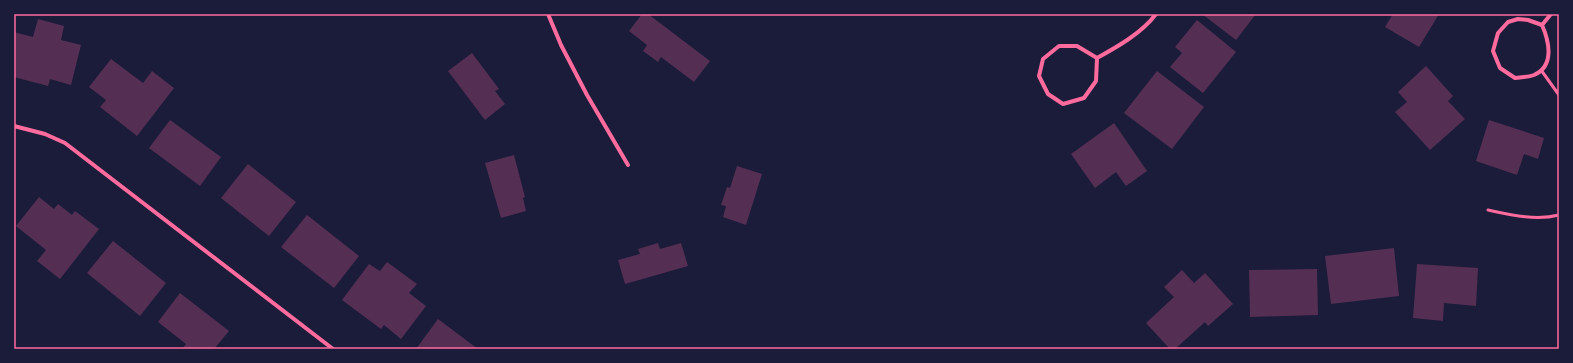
<svg xmlns="http://www.w3.org/2000/svg" width="1573" height="363" font-family="'Varela Round',sans-serif">
	<rect width="100%" height="100%" fill="#1b1b3a"/>
	<g fill="#542f53">
		<path d="M642,14H648L710,61L694,82L661,57L658,62L643,51L647,45L629,31Z"/>
		<path d="M1202,14H1256L1236,40Z"/>
		<path d="M1393,14H1439L1419,47L1385,27Z"/>
		<path d="M38,19L64,26L61,40L81,45L71,85L50,79L48,86L14,77V32L33,37Z"/>
		<path d="M1197,20L1236,52L1203,93L1170,67L1182,53L1175,47Z"/>
		<path d="M472,53L499,89L495,91L505,104L485,120L448,71Z"/>
		<path d="M111,59L143,83L152,71L174,88L137,136L100,107L106,100L89,87Z"/>
		<path d="M1426,66L1453,96L1448,101L1465,119L1430,150L1395,112L1407,102L1398,92Z"/>
		<path d="M1157,71L1204,107L1172,149L1124,113Z"/>
		<path d="M170,120L221,157L200,186L149,148Z"/>
		<path d="M1489,120L1544,138L1538,159L1524,154L1517,175L1476,161Z"/>
		<path d="M1114,123L1147,171L1126,186L1116,172L1095,188L1071,154Z"/>
		<path d="M514,155L525,197L523,198L526,211L501,218L485,163Z"/>
		<path d="M248,164L296,202L269,236L221,198Z"/>
		<path d="M737,166L762,174L746,225L723,217L726,206L721,205L727,187L730,188Z"/>
		<path d="M39,197L54,209L58,204L72,215L75,211L99,229L60,279L37,261L46,250L16,226Z"/>
		<path d="M307,215L359,256L334,288L281,247Z"/>
		<path d="M113,241L166,283L140,316L87,273Z"/>
		<path d="M658,243L660,249L681,243L688,266L625,284L618,260L640,254L638,249Z"/>
		<path d="M1394,248L1399,296L1331,304L1325,256Z"/>
		<path d="M387,262L417,284L409,293L426,306L401,339L384,325L381,329L342,300L369,264L380,271Z"/>
		<path d="M1417,264L1478,268L1476,306L1444,303L1443,321L1413,318Z"/>
		<path d="M1317,269L1318,315L1250,317L1249,270Z"/>
		<path d="M1182,270L1194,283L1205,273L1233,304L1208,326L1205,322L1175,349H1170L1146,323L1174,297L1164,287Z"/>
		<path d="M180,293L229,331L214,349H182L186,344L158,322Z"/>
		<path d="M438,319L478,349H416Z"/>
	</g>
	<g fill="none" stroke-linecap="round" stroke-linejoin="round">
		<g stroke="#ff6b9d" stroke-width="3">
			<path d="M1541,70L1559,95"/>
			<path d="M1488,210C1511,215 1536,221 1559,215"/>
		</g>
		<g stroke="#ff6b9d" stroke-width="4">
			<path d="M548,14L561,45L587,95L628,165"/>
			<path d="M1518,19L1528,20L1542,25C1549,41 1555,66 1534,75C1529,77 1521,77 1515,78L1500,68L1493,51L1498,33L1508,22Z"/>
			<path d="M1542,25L1551,14"/>
			<path d="M1059,46H1077L1097,58L1096,81L1084,98L1063,104L1048,94L1039,76L1043,59Z"/>
			<path d="M1097,58C1117,47 1142,33 1156,14"/>
			<path d="M14,126L45,134L65,143L333,349"/>
		</g>
	</g>
	<rect width="1573" height="363" fill="none" stroke="#1b1b3a" stroke-width="30"/>
	<rect x="15" y="15" width="1543" height="333" fill="none" stroke="#ff6b9d" stroke-width="1.5"/>
</svg>
